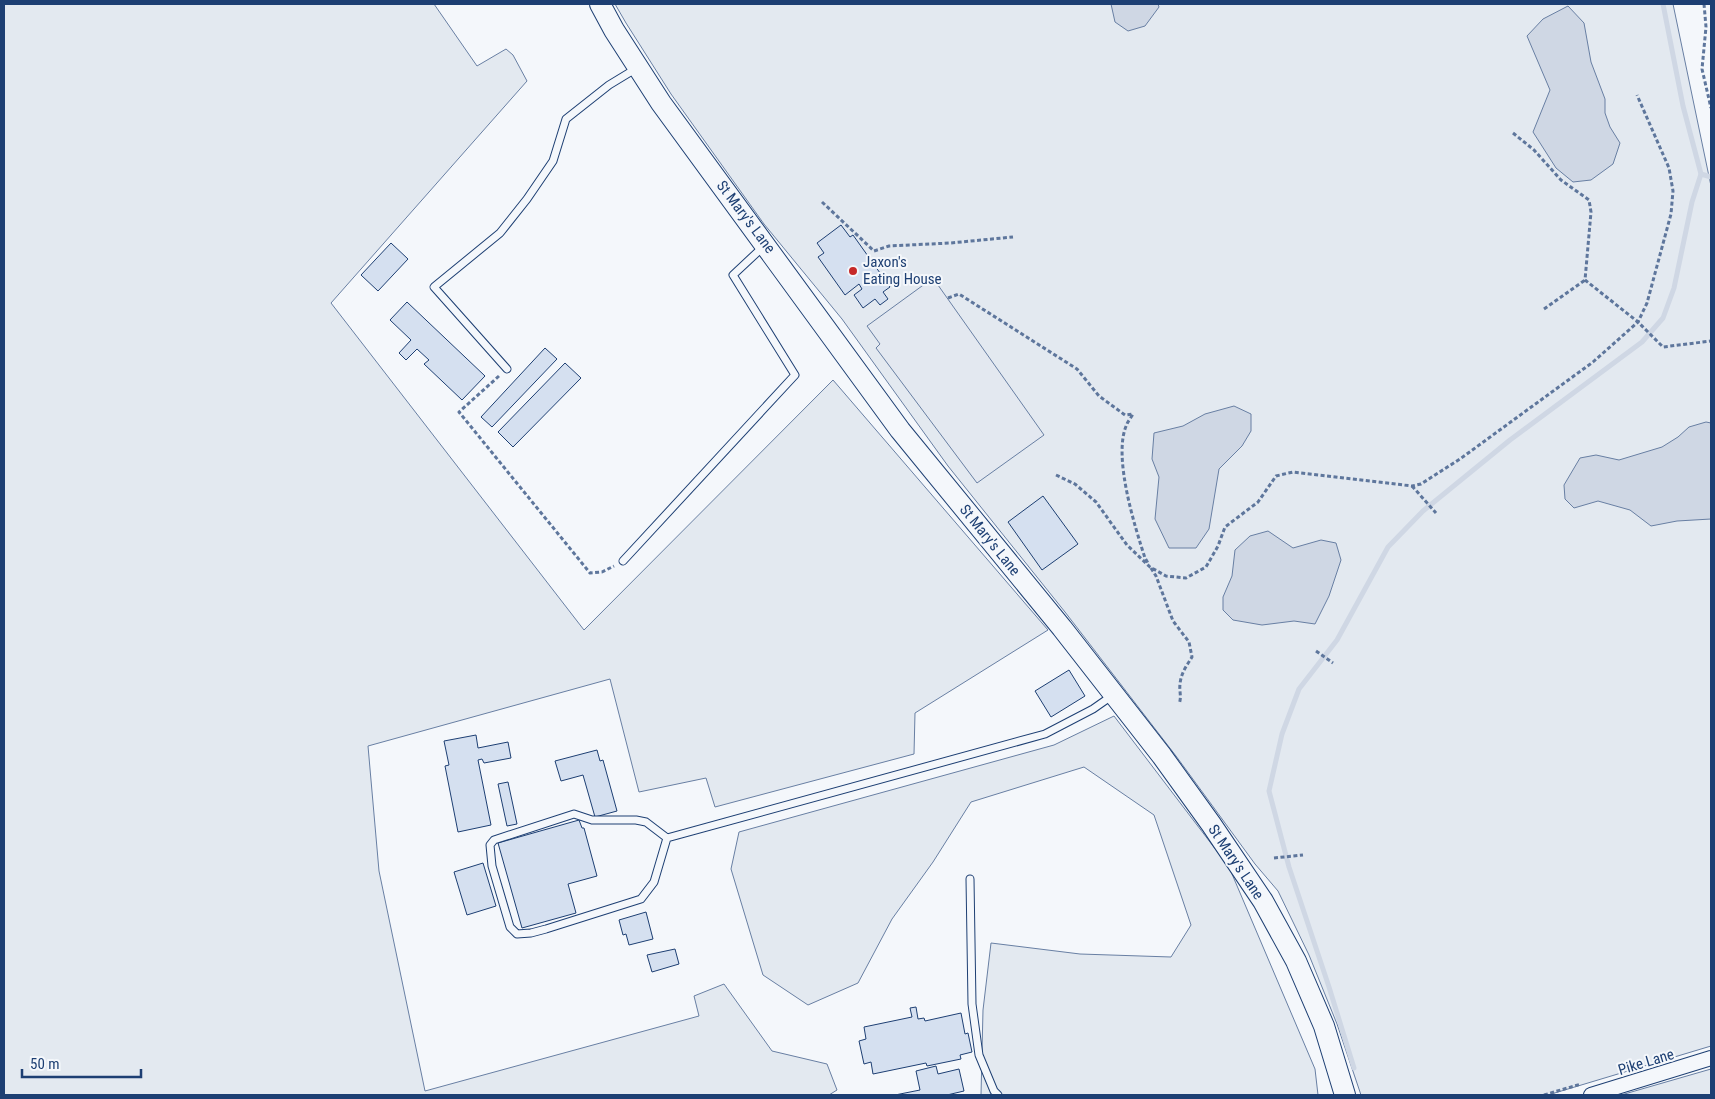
<svg xmlns="http://www.w3.org/2000/svg" width="1715" height="1099" font-family="'Roboto Condensed',sans-serif">
	<rect width="100%" height="100%" fill="#f4f7fb"/>
	<g fill="#e3e9f0" stroke="#687fa3">
		<path d="M4,4H434L477,66L506,49L513,55L527,81L331,303L584,630L833,380L1048,630L915,713L914,754L715,807L706,778L639,792L610,679L368,746L379,871L425,1091L699,1016L694,996L724,984L772,1051L827,1064L837,1090L829,1095H4Z"/>
		<path d="M615,4H1673L1711,186V1046L1548,1095H1361L1337,1024L1309,955L1278,891L1255,864L1176,756L1065,612L948,466L842,319L764,224L671,94L626,23Z"/>
		<path d="M1114,716L1229,867L1315,1069L1318,1095H981L983,1010L991,943L1080,954L1171,957L1191,925L1154,815L1084,767L971,802L933,862L892,919L858,983L808,1005L763,975L731,869L739,832L1054,745Z"/>
		<path d="M1711,1069V1095H1621Z"/>
	</g>
	<path fill="#e3e8f0" stroke="#687fa3" d="M933,278L1044,435L977,483L876,348L880,344L867,326Z"/>
	<g fill="#cfd7e4" stroke="#687fa3">
		<path d="M1111,4H1158L1159,7L1145,26L1128,31L1115,22Z"/>
		<path d="M1568,6L1584,23L1591,62L1605,99V113L1610,127L1620,143L1613,164L1591,180L1573,182L1556,168L1533,132L1550,90L1527,36L1543,19Z"/>
		<path d="M1234,406L1251,414V431L1242,446L1219,469L1209,529L1196,548H1169L1155,519L1159,477L1152,459L1154,433L1183,426L1205,414Z"/>
		<path d="M1706,422L1711,423V519L1677,521L1651,526L1630,510L1598,501L1574,508L1565,499L1564,485L1580,458L1596,455L1619,460L1662,447L1678,437L1689,427Z"/>
		<path d="M1268,531L1293,548L1321,540L1336,543L1341,560L1329,596L1315,624L1294,621L1262,625L1233,620L1223,610V597L1232,576L1235,550L1250,536Z"/>
	</g>
	<g fill="none" stroke-linecap="round" stroke-linejoin="round">
		<g stroke="#cfd7e4" stroke-width="5">
			<path d="M1701,174L1711,177"/>
			<path d="M1354,1068L1329,987L1289,867L1269,791L1282,734L1299,689L1337,640L1388,547L1423,511L1510,440L1642,342L1663,318L1674,288L1692,202L1701,174L1683,106L1663,4"/>
		</g>
	</g>
	<g fill="#d5e0f0" stroke="#1d3f73">
		<path d="M841,225L850,237L853,235L890,287L883,292L888,299L880,305L875,299L863,308L854,295L862,289L859,284L845,295L818,257L824,253L817,243Z"/>
		<path d="M391,243L408,259L378,291L361,275Z"/>
		<path d="M407,302L485,376L462,400L424,364L429,360L417,349L406,360L399,353L411,340L390,320Z"/>
		<path d="M545,348L557,359L492,427L481,417Z"/>
		<path d="M565,363L581,378L513,447L498,432Z"/>
		<path d="M1043,496L1078,544L1042,570L1008,522Z"/>
		<path d="M1069,670L1085,696L1051,717L1035,691Z"/>
		<path d="M476,735L478,748L508,742L511,758L484,763L482,759L478,760L491,825L458,832L445,766L449,765L444,741Z"/>
		<path d="M597,750L600,761L603,760L617,811L595,817L583,775L561,781L555,761Z"/>
		<path d="M508,782L517,824L507,826L498,784Z"/>
		<path d="M579,820L582,828H584L597,876L568,884L576,913L522,928L498,843Z"/>
		<path d="M483,863L496,906L467,915L454,872Z"/>
		<path d="M646,912L653,939L629,945L626,934L623,935L619,920Z"/>
		<path d="M675,949L679,964L652,972L647,955Z"/>
		<path d="M916,1007L918,1019L924,1018L925,1021L961,1013L965,1034L968,1033L972,1052L960,1055L961,1059L927,1066L926,1063L873,1074L871,1062L864,1064L859,1041L866,1039L864,1027L912,1017L910,1008Z"/>
		<path d="M936,1066L938,1074L959,1069L964,1091L947,1095H895L920,1090L916,1071Z"/>
	</g>
	<g fill="none" stroke-linecap="round" stroke-linejoin="round">
		<g stroke="#1d3f73" stroke-width="9">
			<g id="service">
				<path d="M507,369L434,287L500,233L527,199L553,161L566,119L609,85L637,68"/>
				<path d="M623,561L795,375L733,275L764,246"/>
				<path d="M667,838L646,822L636,820H592L574,814L494,840L490,845L492,866L510,927L517,934L531,933L546,929L641,899L654,882L667,838L1045,734L1093,709L1113,695"/>
				<path d="M970,879L972,1004L979,1055L994,1091L998,1095"/>
			</g>
		</g>
		<g stroke="#1d3f73" stroke-width="16">
			<path id="minor" d="M1591,1095L1711,1058"/>
		</g>
		<g stroke="#1d3f73" stroke-width="22">
			<path id="secondary" d="M600,4L614,30L661,103L900,430L1062,628L1162,756L1211,824L1263,901L1296,961L1324,1026L1345,1095"/>
		</g>
		<g stroke="#5e769c" stroke-width="3" stroke-dasharray="4 2.5" stroke-linecap="butt">
			<path d="M1704,4L1706,27L1702,69L1711,108"/>
			<path d="M1513,133L1534,150L1561,180L1589,200L1591,212L1585,280L1638,322L1663,347L1711,341"/>
			<path d="M822,202L874,251L889,246L950,243L1013,237"/>
			<path d="M948,298L959,294L1077,369L1099,396L1125,415L1133,414C1131,418 1128,421 1127,424C1112,455 1135,527 1145,558L1148,563"/>
			<path d="M1544,309L1585,280"/>
			<path d="M499,376L459,412L590,573L602,572L614,566"/>
			<path d="M1056,475L1075,484L1096,502L1127,545L1150,567L1166,576L1186,578L1206,567L1218,546L1225,527L1258,502L1276,476L1293,472L1412,486L1421,484L1460,459L1593,362L1638,322L1647,303L1671,214L1673,191L1669,168L1637,95"/>
			<path d="M1412,486L1436,513"/>
			<path d="M1151,568L1156,576L1173,621L1189,642L1192,657C1187,665 1181,673 1180,684C1179,691 1182,697 1179,704"/>
			<path d="M1316,651L1333,663"/>
			<path d="M1274,858L1303,855"/>
			<path d="M1544,1095L1581,1084"/>
		</g>
		<use href="#service" stroke="#f4f7fb" stroke-width="7"/>
		<use href="#minor" stroke="#f4f7fb" stroke-width="14"/>
		<use href="#secondary" stroke="#f4f7fb" stroke-width="20"/>
	</g>
	<circle fill="#c62828" stroke="#f4f7fb" stroke-width="2" cx="853" cy="271" r="5"/>
	<g text-anchor="middle" dominant-baseline="central" stroke-width="4" stroke-linejoin="round" paint-order="stroke">
		<g font-size="15" fill="#1d3f73" stroke="#f4f7fb">
			<text transform="translate(746 217) rotate(53)">St Mary's Lane</text>
			<text transform="translate(990 540) rotate(51)">St Mary's Lane</text>
			<text transform="translate(1236 862) rotate(56)">St Mary's Lane</text>
			<text transform="translate(1646 1062) rotate(-17)">Pike Lane</text>
		</g>
		<g font-size="15" fill="#1d3f73" stroke="#f4f7fb" text-anchor="start">
			<text x="863" y="262">Jaxon's<tspan x="863" dy="17">Eating House</tspan></text>
		</g>
	</g>
	<rect width="1715" height="1099" fill="none" stroke="#1d3f73" stroke-width="10"/>
	<path d="M22 1069v8h119v-8" fill="none" stroke="#1d3f73" stroke-width="2.5"/>
	<text x="30" y="1069" font-size="15" fill="#1d3f73" stroke="#f4f7fb" stroke-width="4" paint-order="stroke">50 m</text>
</svg>
